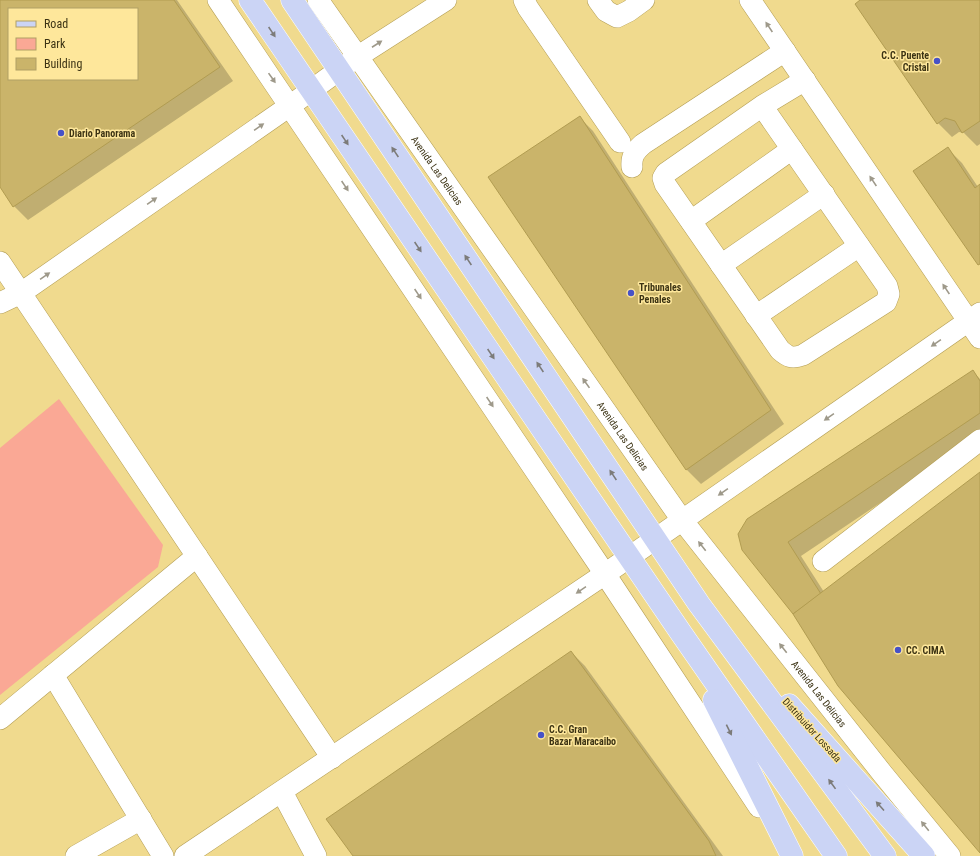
<svg xmlns="http://www.w3.org/2000/svg" width="980" height="856" font-family="'Roboto Condensed',sans-serif">
	<rect width="100%" height="100%" fill="#f0da8e"/>
	<path fill="#faa895" d="M59,399L163,545L158,567L0,695V448Z"/>
	<g fill="#0003" fill-rule="evenodd">
		<path d="M0,0H177L233,81L28,220L14,206L0,185ZM9,9H137V79H9Z"/>
		<path d="M862,0H980V144L977,146L964,133L959,132L952,137L938,123Z"/>
		<path d="M579,117L593,131L784,424L701,484L687,470L490,177Z"/>
		<path d="M948,149L962,163L978,187L980,186V265Z"/>
		<path d="M972,371L980,379V436L801,556L824,592L980,474V852L743,549Z"/>
		<path d="M571,652L585,666L723,856H354Z"/>
	</g>
	<g fill="#cab46a" stroke="#b19c51" fill-rule="evenodd">
		<path d="M0,0H174L220,67L13,207L0,187ZM9,9H137V79H9Z"/>
		<path d="M860,0H980V121L962,133L955,121L945,118L937,124L855,4Z"/>
		<path d="M580,116L771,410L686,470L488,177Z"/>
		<path d="M948,147L975,188L980,184V264L978,265L913,171Z"/>
		<path d="M973,370L980,381V413L788,542L821,594L793,614L742,550L738,534L747,519Z"/>
		<path d="M980,472V853L838,686L793,614Z"/>
		<path d="M571,651L709,841L716,856H353L326,819Z"/>
	</g>
	<g fill="none" stroke-linecap="round" stroke-linejoin="round">
		<g stroke="#b49e54" stroke-width="22">
			<g id="minor">
				<path d="M218,0L605,574L759,807"/>
				<path id="s1" d="M318,0L682,520L882,773L950,856"/>
				<path d="M524,0L528,8L620,142"/>
				<path d="M598,0L606,11L617,17L629,11L644,0"/>
				<path d="M750,0L980,338"/>
				<path d="M762,106L887,286L889,294L886,302L803,355C792,359 788,357 780,350L665,184L663,178L666,173L762,106L805,80"/>
				<path d="M632,167C631,156 635,151 643,144L785,51"/>
				<path d="M691,221L792,149"/>
				<path d="M0,262L332,758"/>
				<path d="M721,265L824,194"/>
				<path d="M0,303L21,293L291,105L357,57L446,0"/>
				<path d="M756,316L859,246"/>
				<path d="M823,561L980,440"/>
				<path d="M53,675L163,856"/>
				<path d="M0,719L197,556"/>
				<path d="M282,792L316,856"/>
				<path d="M76,856L141,819"/>
				<path d="M185,856L605,574L980,313"/>
			</g>
		</g>
		<g stroke="#fff" stroke-width="23">
			<g id="major">
				<path d="M250,0L681,633L836,856"/>
				<path d="M292,0L699,604L885,856"/>
				<path d="M714,700L792,856"/>
				<path d="M789,705L924,856"/>
			</g>
		</g>
		<use href="#minor" stroke="#fff" stroke-width="21"/>
		<use href="#major" stroke="#cbd4f5" stroke-width="22"/>
	</g>
	<defs><path id="oneway-solid" d="M-6-.8H1V-3.2L6.5 0L1 3.2V.8H-6Z"/></defs>
	<g fill="#9e998a">
		<use href="#oneway-solid" transform="translate(769 27) rotate(-124)"/>
		<use href="#oneway-solid" transform="translate(377 44) rotate(-33)"/>
		<use href="#oneway-solid" transform="translate(272 78) rotate(55)"/>
		<use href="#oneway-solid" transform="translate(259 127) rotate(-35)"/>
		<use href="#oneway-solid" transform="translate(873 181) rotate(-124)"/>
		<use href="#oneway-solid" transform="translate(345 186) rotate(56)"/>
		<use href="#oneway-solid" transform="translate(152 201) rotate(-35)"/>
		<use href="#oneway-solid" transform="translate(45 276) rotate(-35)"/>
		<use href="#oneway-solid" transform="translate(946 289) rotate(-124)"/>
		<use href="#oneway-solid" transform="translate(418 294) rotate(56)"/>
		<use href="#oneway-solid" transform="translate(936 343) rotate(145)"/>
		<use href="#oneway-solid" transform="translate(586 383) rotate(-125)"/>
		<use href="#oneway-solid" transform="translate(490 402) rotate(56)"/>
		<use href="#oneway-solid" transform="translate(829 417) rotate(145)"/>
		<use href="#oneway-solid" transform="translate(723 492) rotate(145)"/>
		<use href="#oneway-solid" transform="translate(702 546) rotate(-128)"/>
		<use href="#oneway-solid" transform="translate(581 590) rotate(146)"/>
		<use href="#oneway-solid" transform="translate(783 648) rotate(-128)"/>
		<use href="#oneway-solid" transform="translate(925 826) rotate(-129)"/>
	</g>
	<g fill="#7c7b79">
		<use href="#oneway-solid" transform="translate(272 32) rotate(56)"/>
		<use href="#oneway-solid" transform="translate(345 140) rotate(56)"/>
		<use href="#oneway-solid" transform="translate(395 152) rotate(-124)"/>
		<use href="#oneway-solid" transform="translate(418 247) rotate(56)"/>
		<use href="#oneway-solid" transform="translate(468 260) rotate(-124)"/>
		<use href="#oneway-solid" transform="translate(491 354) rotate(56)"/>
		<use href="#oneway-solid" transform="translate(540 367) rotate(-124)"/>
		<use href="#oneway-solid" transform="translate(613 475) rotate(-124)"/>
		<use href="#oneway-solid" transform="translate(729 730) rotate(64)"/>
		<use href="#oneway-solid" transform="translate(832 784) rotate(-126)"/>
		<use href="#oneway-solid" transform="translate(880 806) rotate(-132)"/>
	</g>
	<g fill="#4752c7" stroke="#fee79b" stroke-width="1.5">
		<circle cx="937" cy="61" r="4"/>
		<circle cx="61" cy="133" r="4"/>
		<circle cx="631" cy="293" r="4"/>
		<circle cx="898" cy="650" r="4"/>
		<circle cx="541" cy="735" r="4"/>
	</g>
	<g text-anchor="middle" dominant-baseline="central" stroke-width="3" stroke-linejoin="round" paint-order="stroke">
		<g font-size="10" font-weight="bold" fill="#3c3314" stroke="#fee79b" text-anchor="start">
			<text x="929" y="55" text-anchor="end">C.C. Puente<tspan x="929" dy="12">Cristal</tspan></text>
			<text x="69" y="133">Diario Panorama</text>
			<text x="639" y="287">Tribunales<tspan x="639" dy="12">Penales</tspan></text>
			<text x="906" y="650">CC. CIMA</text>
			<text x="549" y="729">C.C. Gran<tspan x="549" dy="12">Bazar Maracaibo</tspan></text>
		</g>
		<g font-size="10" fill="#3c3314" stroke="#fee79b">
			<text stroke="none"><textPath href="#s1" startOffset="208">Avenida Las Delicias</textPath></text>
			<text stroke="none"><textPath href="#s1" startOffset="532">Avenida Las Delicias</textPath></text>
			<text stroke="none"><textPath href="#s1" startOffset="856">Avenida Las Delicias</textPath></text>
			<text transform="translate(812 730) rotate(48)">Distribuidor Lossada</text>
		</g>
	</g>
	<rect x="8" y="8" width="130" height="72" fill="#fee79b" stroke="#b09f65"/>
	<rect x="16" y="21" width="20" height="6" fill="#cbd4f5" stroke="#b09f65"/>
	<text x="44" y="28" font-size="12" fill="#3c3314">Road</text>
	<rect x="16" y="38" width="20" height="12" fill="#faa895" stroke="#b09f65"/>
	<text x="44" y="48" font-size="12" fill="#3c3314">Park</text>
	<rect x="16" y="58" width="20" height="12" fill="#cab46a" stroke="#b09f65"/>
	<text x="44" y="68" font-size="12" fill="#3c3314">Building</text>
</svg>
